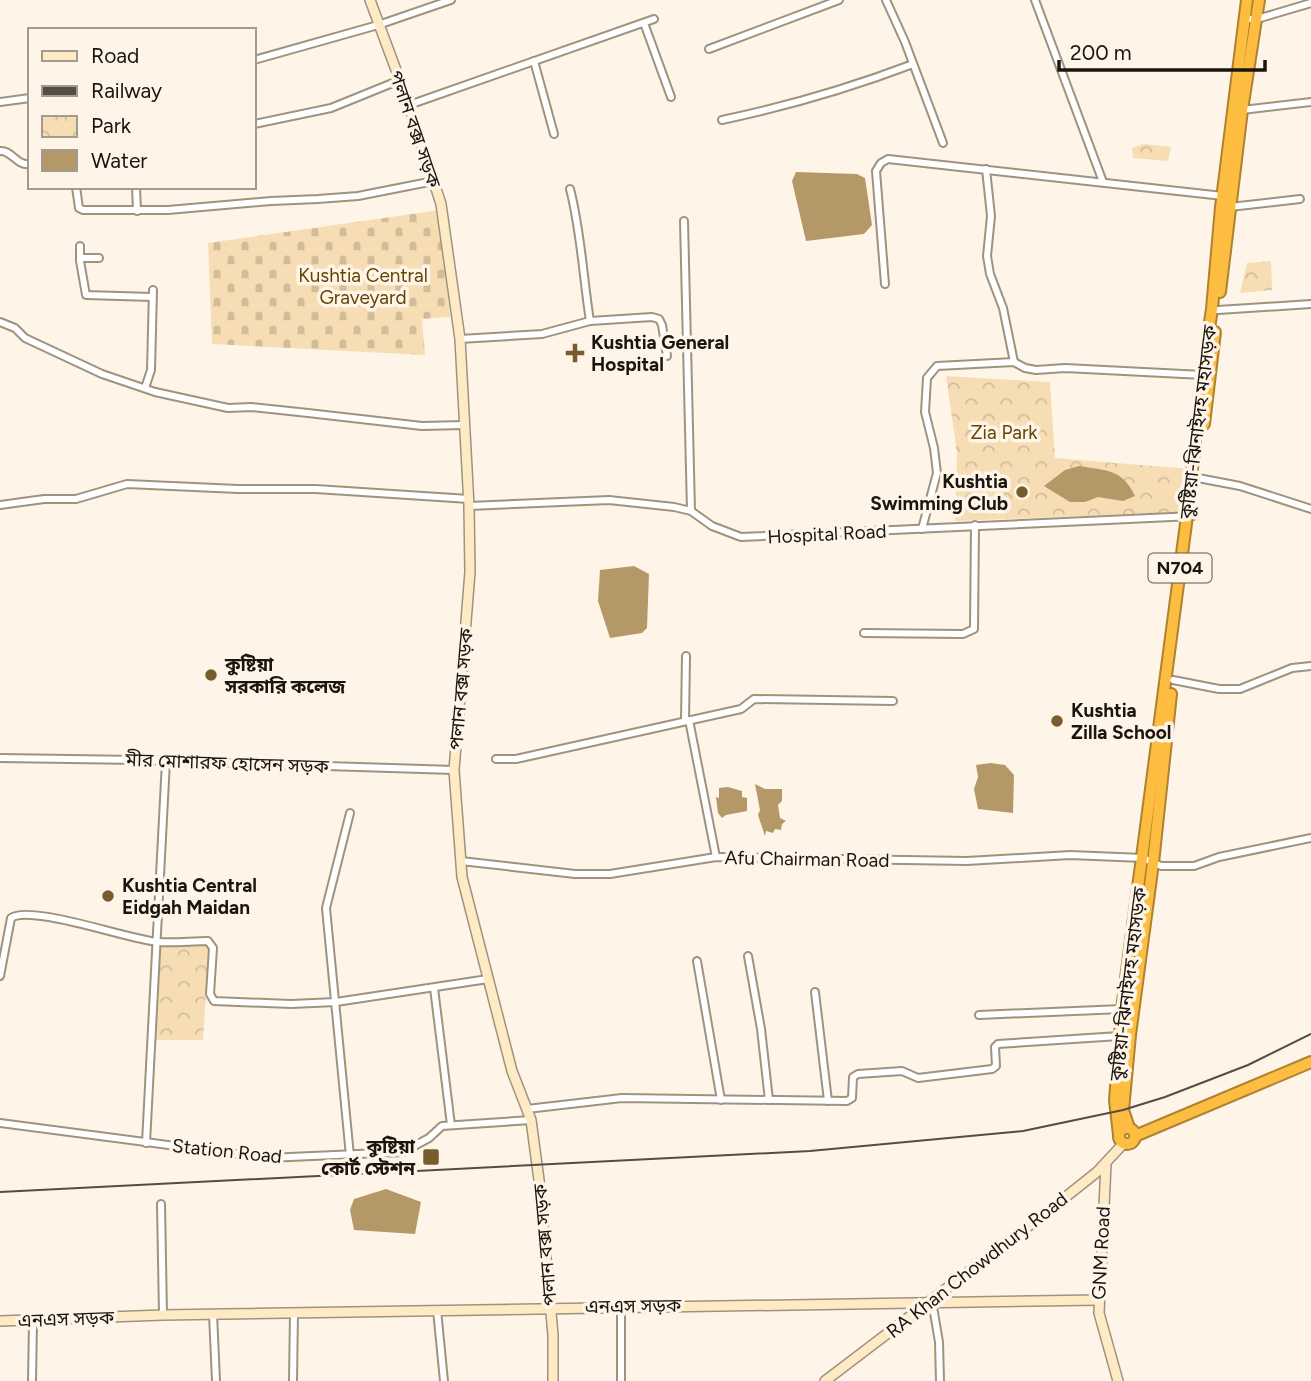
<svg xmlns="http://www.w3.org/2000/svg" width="1311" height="1381" font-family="Figtree,'Noto Sans Bengali',sans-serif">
	<defs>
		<pattern id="cemetery-stones" width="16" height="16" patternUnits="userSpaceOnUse" patternTransform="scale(1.75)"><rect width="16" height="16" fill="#f6ddb4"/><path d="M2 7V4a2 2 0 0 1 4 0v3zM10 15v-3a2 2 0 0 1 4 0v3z" fill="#d2bd9a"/></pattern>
		<pattern id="park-crowns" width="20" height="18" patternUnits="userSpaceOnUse" patternTransform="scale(1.75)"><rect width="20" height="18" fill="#f6ddb4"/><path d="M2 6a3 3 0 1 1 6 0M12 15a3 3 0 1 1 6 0" fill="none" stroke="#d2bd9a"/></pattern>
	</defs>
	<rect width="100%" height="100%" fill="#fef5e8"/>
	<path fill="url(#cemetery-stones)" d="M440,210L450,317L422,319L425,355L212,344L208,243Z"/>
	<g fill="url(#park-crowns)">
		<path d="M1143,144L1171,147L1168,161L1133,158L1132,148Z"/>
		<path d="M1271,261L1272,290L1240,293L1247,263Z"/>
		<path d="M946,376L1050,382L1055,458L1190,469L1183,512L955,521L957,453Z"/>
		<path d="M161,943L209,945L203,1040H155Z"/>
	</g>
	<g fill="#b59868">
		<path d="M796,172L857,174L865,178L872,225L864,234L806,241L792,181Z"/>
		<path d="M1079,466C1106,471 1122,468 1135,496L1123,501L1098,497L1085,502H1070L1044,486L1065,470Z"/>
		<path d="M634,566L649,574L647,628L642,633L610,638L598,601L600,570Z"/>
		<path d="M991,763L1005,765L1014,775L1013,813L978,809L974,789L978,777L976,765Z"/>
		<path d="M755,784L765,789H782V801L778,805L780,818L786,821L782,824L781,830L775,829L773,833L766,831L765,836L758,815L760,810Z"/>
		<path d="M728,787L742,791V797L747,798V811L726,815L722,818L718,813L716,797L719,798V788Z"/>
		<path d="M386,1189L421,1202L415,1234L354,1230L350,1210L354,1199Z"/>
	</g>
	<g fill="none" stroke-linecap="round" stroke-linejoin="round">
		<g stroke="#9f937f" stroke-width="10">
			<g id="street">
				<path d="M886,0L905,42L943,143"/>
				<path d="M1035,0L1103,182"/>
				<path d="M1244,19H1257L1311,3"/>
				<path d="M644,23L671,97"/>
				<path d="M709,49L839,0"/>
				<path d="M254,60L378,25L451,0"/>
				<path d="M534,61L554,134"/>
				<path d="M0,102L30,98"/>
				<path d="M409,105L654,19"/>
				<path d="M1242,110L1311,102"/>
				<path d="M722,120C788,106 850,88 913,64"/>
				<path d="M254,124L331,108L400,80"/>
				<path d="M0,151C12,150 16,166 30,164"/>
				<path d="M986,169L991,216L987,256L990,274L1003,308L1014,362"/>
				<path d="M76,187L79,208L83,210H168L271,201L318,199L358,196L434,181"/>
				<path d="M136,187L137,211"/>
				<path d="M570,189C581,231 583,277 590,321L652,317L659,319L662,325L667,356"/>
				<path d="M1230,207L1300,199"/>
				<path d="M684,221L691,511"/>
				<path d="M80,246V261L86,295L152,297"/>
				<path d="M80,258H99"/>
				<path d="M885,284L876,171L881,163L888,159L1223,196"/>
				<path d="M1218,310L1311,304"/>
				<path d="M0,322L15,328L25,338L102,374L155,392L228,408L251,407L308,413L422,426L464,425"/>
				<path d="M460,339L542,334L590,321"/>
				<path d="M145,388L151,370L153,290"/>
				<path d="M1198,478L1240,486L1311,509"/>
				<path d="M0,505L44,499H76L127,484L238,489H316L469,499"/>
				<path d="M469,506L609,500L674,507L691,511L712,526L741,537L1193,516"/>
				<path d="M922,529L937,473L934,448L925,412L927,378L937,366L1014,362L1025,368L1036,370L1065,368L1203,375"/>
				<path d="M864,633L963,634L974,629L975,525"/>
				<path d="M1173,680L1219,689H1240L1292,668L1311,666"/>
				<path d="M685,720L686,656"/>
				<path d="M689,720L716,857"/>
				<path d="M0,758L139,760L454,770"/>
				<path d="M496,759H516L741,709L754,699L893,701"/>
				<path d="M350,813L326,908L350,1156"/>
				<path d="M461,861L575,874H610L716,857L967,861L1070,855L1143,858L1161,866H1194L1219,857L1311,838"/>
				<path d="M748,956L761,1029L769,1100"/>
				<path d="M697,961L721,1100"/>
				<path d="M0,976L11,918C31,904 130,940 159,942C175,943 192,941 208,941L213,948L210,994L214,1001L291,1004L336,1002L488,979"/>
				<path d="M434,988L451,1125"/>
				<path d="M815,992L828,1101"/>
				<path d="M979,1015L1122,1009"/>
				<path d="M527,1109L622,1098L847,1101L852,1098L853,1077L858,1074L902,1071L918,1078L992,1069L996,1066L995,1047L998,1044L1119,1036"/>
				<path d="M0,1123L267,1158L403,1152L429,1138L442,1126L531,1120"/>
				<path d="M146,1143L166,761"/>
				<path d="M161,1204L163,1315"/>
				<path d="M932,1301L939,1342L940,1381"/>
				<path d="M621,1306V1381"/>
				<path d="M437,1310L444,1381"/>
				<path d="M213,1314L216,1381"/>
				<path d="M32,1381L33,1322"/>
				<path d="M293,1381L294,1313"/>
			</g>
		</g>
		<g stroke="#9f937f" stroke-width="12">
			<g id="secondary">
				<path d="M370,0L409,105L441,204L460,339L469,506L470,572L454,770L462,877L512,1071L531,1120L539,1180L553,1335V1381"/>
				<path d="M1106,1164L1099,1313L1118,1381"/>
				<path d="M0,1321L163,1315L1099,1300"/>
				<path d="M825,1381L1043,1215L1097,1172L1123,1144"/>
			</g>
		</g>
		<g stroke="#ae822f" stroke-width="14">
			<g id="highway">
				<path d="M1220,292L1242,110L1259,0"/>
				<path d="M1204,424L1215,332"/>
				<circle cx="1127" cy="1136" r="8"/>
				<path d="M1129,1128L1123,1110L1130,1035L1153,863L1171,694"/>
				<path d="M1119,1135L1115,1100L1122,1009L1187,516L1202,374L1212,309L1221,207L1247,0"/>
				<path d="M1135,1136L1311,1062"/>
			</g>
		</g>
		<use href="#street" stroke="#fff" stroke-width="6"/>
		<use href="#secondary" stroke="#feebc6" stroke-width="9"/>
		<use href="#highway" stroke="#fdbd41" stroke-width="10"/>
		<path stroke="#534d45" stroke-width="2" d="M0,1192L810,1151L1023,1131L1123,1110L1165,1097L1248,1065L1311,1034"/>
	</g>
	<g fill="#775c2e" stroke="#fef5e8" stroke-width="2.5">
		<path d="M571.5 342.5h7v7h7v7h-7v7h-7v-7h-7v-7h7z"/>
		<circle cx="1022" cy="492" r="7"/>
		<circle cx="211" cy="675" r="7"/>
		<circle cx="1057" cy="721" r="7"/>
		<circle cx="108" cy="896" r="7"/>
		<rect x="422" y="1148" width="18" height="18" rx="3.5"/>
	</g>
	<g text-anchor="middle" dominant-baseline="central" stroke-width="7" stroke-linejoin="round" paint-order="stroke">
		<rect fill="#fef5e8" stroke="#5e584f" stroke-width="2" x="1148.5" y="553.5" width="63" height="29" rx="5"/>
		<g font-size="18" font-weight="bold" fill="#1a150e">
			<text x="1180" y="568">N704</text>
		</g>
		<g font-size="19" fill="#1a150e" stroke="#fef5e8">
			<text transform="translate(415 129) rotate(71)">পলান বক্স সড়ক</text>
			<text transform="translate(1198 422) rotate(-83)">কুষ্টিয়া-ঝিনাইদহ মহাসড়ক</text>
			<text transform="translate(827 534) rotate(-3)">Hospital Road</text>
			<text transform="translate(461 689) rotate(-85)">পলান বক্স সড়ক</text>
			<text transform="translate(227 763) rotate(2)">মীর মোশারফ হোসেন সড়ক</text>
			<text transform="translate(807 859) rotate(1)">Afu Chairman Road</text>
			<text transform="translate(1128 984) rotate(-83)">কুষ্টিয়া-ঝিনাইদহ মহাসড়ক</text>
			<text transform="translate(227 1151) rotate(6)">Station Road</text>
			<text transform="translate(545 1245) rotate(-95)">পলান বক্স সড়ক</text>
			<text transform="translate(1101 1253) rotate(-87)">GNM Road</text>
			<text transform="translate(977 1265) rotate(-38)">RA Khan Chowdhury Road</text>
			<text transform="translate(633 1306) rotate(-1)">এনএস সড়ক</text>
			<text transform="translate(66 1319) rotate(-2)">এনএস সড়ক</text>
		</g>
		<g font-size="19" fill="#624405" stroke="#fef5e8">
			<text x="363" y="275">Kushtia Central<tspan x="363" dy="22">Graveyard</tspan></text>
			<text x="1004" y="432">Zia Park</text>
		</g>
		<g font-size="19" font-weight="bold" fill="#1a150e" stroke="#fef5e8" text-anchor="start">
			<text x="591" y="342">Kushtia General<tspan x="591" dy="22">Hospital</tspan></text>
			<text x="1008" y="481" text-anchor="end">Kushtia<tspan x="1008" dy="22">Swimming Club</tspan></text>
			<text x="225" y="664">কুষ্টিয়া<tspan x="225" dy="22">সরকারি কলেজ</tspan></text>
			<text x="1071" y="710">Kushtia<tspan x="1071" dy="22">Zilla School</tspan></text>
			<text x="122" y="885">Kushtia Central<tspan x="122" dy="22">Eidgah Maidan</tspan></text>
			<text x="415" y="1146" text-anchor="end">কুষ্টিয়া<tspan x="415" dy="22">কোর্ট স্টেশন</tspan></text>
		</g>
	</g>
	<rect x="28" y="28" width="228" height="161" fill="#fef5e8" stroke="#a39b91" stroke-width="2"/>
	<rect x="42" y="51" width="35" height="10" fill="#feebc6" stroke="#a39b91" stroke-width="2"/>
	<text x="91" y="63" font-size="21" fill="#1a150e">Road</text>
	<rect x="42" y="86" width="35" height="10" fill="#534d45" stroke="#a39b91" stroke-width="2"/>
	<text x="91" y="98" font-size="21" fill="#1a150e">Railway</text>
	<rect x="42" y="116" width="35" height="21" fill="url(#park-crowns)" stroke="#a39b91" stroke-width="2"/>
	<text x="91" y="133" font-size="21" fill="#1a150e">Park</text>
	<rect x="42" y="150" width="35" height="21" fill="#b59868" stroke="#a39b91" stroke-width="2"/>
	<text x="91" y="168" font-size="21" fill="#1a150e">Water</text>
	<path d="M1059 60v10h206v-10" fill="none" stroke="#1a150e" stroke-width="3.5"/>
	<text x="1070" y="60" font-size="21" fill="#1a150e" stroke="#fef5e8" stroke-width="5" paint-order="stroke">200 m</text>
</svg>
